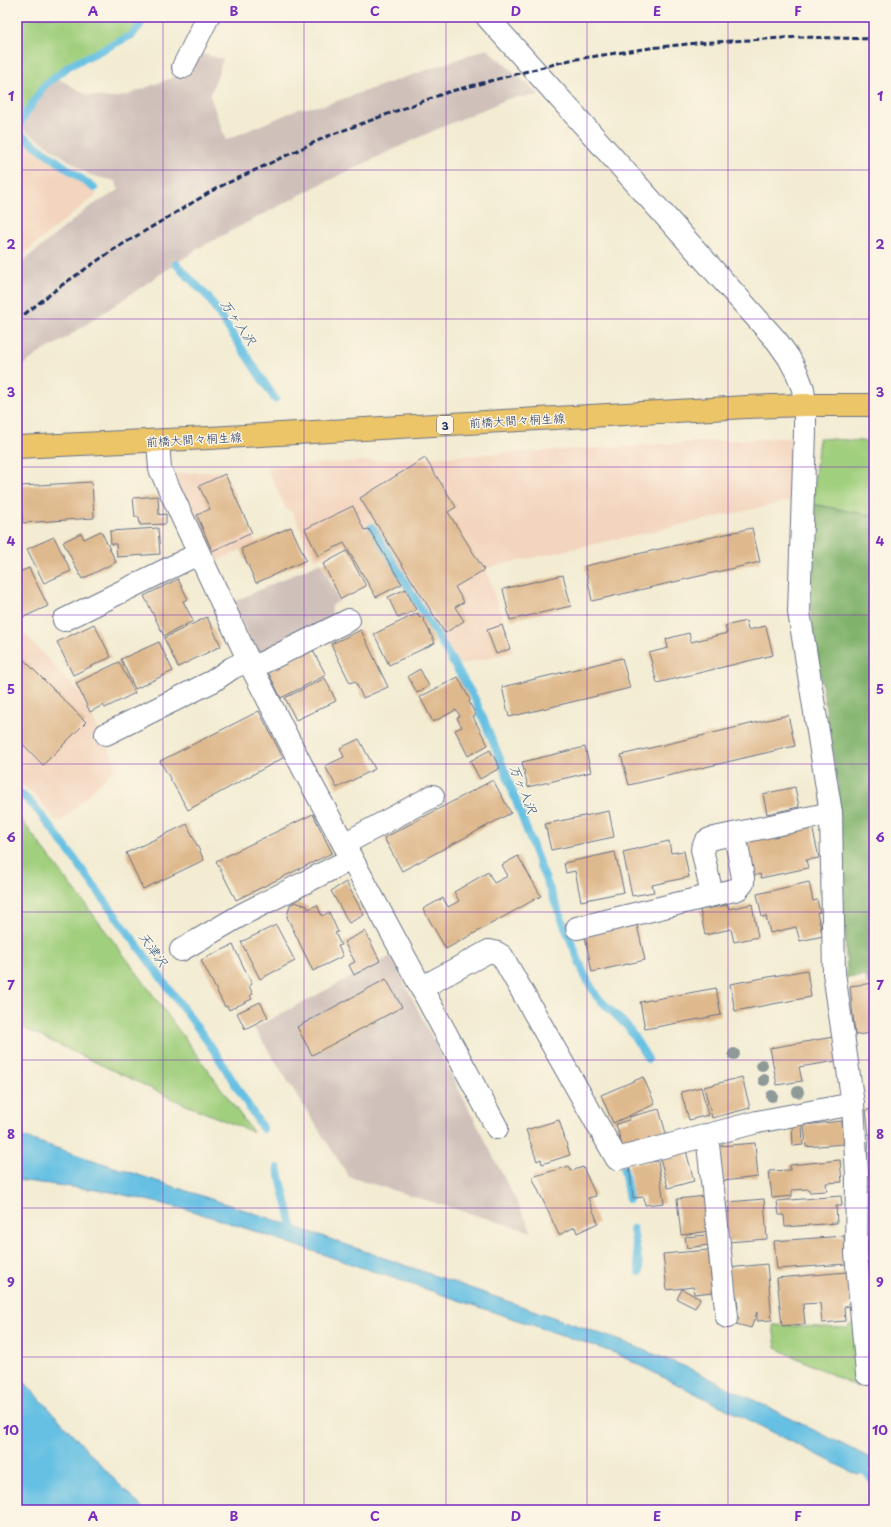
<svg xmlns="http://www.w3.org/2000/svg" width="891" height="1527" font-family="'Playpen Sans','Klee One',sans-serif">
	<rect width="100%" height="100%" fill="#fcf5e5"/>
	<filter id="ink" filterUnits="userSpaceOnUse"><feTurbulence type="fractalNoise" baseFrequency=".025" numOctaves="2"/><feDisplacementMap in="SourceGraphic" scale="8" xChannelSelector="R" yChannelSelector="G"/><feConvolveMatrix kernelMatrix="1 2 1 2 8 2 1 2 1" color-interpolation-filters="sRGB"/></filter>
	<filter id="wash" filterUnits="userSpaceOnUse"><feTurbulence type="fractalNoise" baseFrequency=".012" numOctaves="4" result="noise"/><feDisplacementMap in="SourceGraphic" scale="16" xChannelSelector="R" yChannelSelector="G"/><feGaussianBlur stdDeviation="0.9" result="paint"/><feColorMatrix in="noise" values="0 0 0 0 0 0 0 0 0 0 0 0 0 0 0 0 0 1.4 0 .05"/><feComposite in="paint" operator="in"/></filter>
	<g filter="url(#wash)">
		<rect width="100%" height="100%" fill="#f3ecd3"/>
		<g fill="#f3d4be">
			<path d="M17,133L97,194L17,259Z"/>
			<path d="M793,437L796,438L794,500L486,568L513,652L463,664H459L373,523L368,526L373,532L318,559H314L293,513L286,509L267,468L335,463Z"/>
			<path d="M224,471L256,543L213,563L171,474Z"/>
			<path d="M17,626L80,694L117,766L62,821L55,819L33,793L17,781Z"/>
		</g>
		<g fill="#cfc0ba">
			<path d="M487,49L541,96H529L510,98L424,135L319,185L199,248L63,340L40,353L23,365L17,374V266L88,208L119,190L115,181L90,175L20,127L44,90L57,78L87,95L111,98L125,96L176,76L191,66L198,53L223,59L210,96L226,140L299,109L325,105Z"/>
			<path d="M321,562L339,601L332,605L331,621L264,651H256L233,602Z"/>
			<path d="M391,956L419,1012L532,1232L349,1177L254,1028Z"/>
		</g>
		<g fill="#a0cf7d" stroke="#5e7f6e">
			<path d="M17,17H144L135,37L70,68L57,78L44,90L17,131Z"/>
			<path d="M819,438L874,442V516L812,504Z"/>
			<path d="M17,814L132,966L253,1132L186,1105L17,1025Z"/>
			<path d="M856,1321L858,1387L776,1348L773,1325L847,1328Z"/>
		</g>
		<path fill="#80b26c" stroke="#4e7065" d="M812,504L874,516V1033L866,976L847,978L839,793L811,613L810,585Z"/>
		<g fill="#65c0e3" stroke="#4078a0">
			<path d="M17,1135L290,1225L624,1342L693,1370L864,1455L874,1460V1467L858,1475L615,1353L245,1228L189,1210L112,1192L17,1180Z"/>
			<path d="M17,1374L115,1480L145,1510H17Z"/>
		</g>
		<g fill="none" stroke-linecap="round" stroke-linejoin="round">
			<g stroke="#65c0e3" stroke-width="8">
				<path d="M17,128L43,87L69,66L132,35L140,25L144,17"/>
				<path d="M17,132L94,188"/>
				<path d="M176,264L208,297L275,399"/>
				<path d="M372,527L475,699L505,771L539,863L585,976L597,997L628,1027L648,1059"/>
				<path d="M17,791C36,805 48,824 62,842L213,1049L263,1129"/>
				<path d="M278,1168L294,1234H296"/>
				<path d="M624,1169L629,1199"/>
				<path d="M633,1229L640,1272"/>
				<path d="M857,1468L866,1472L874,1483"/>
			</g>
		</g>
		<g id="blocks">
			<g fill="#dfb98e">
				<path d="M425,458L456,507L448,512L484,570L455,587L464,602L455,607L464,621L445,633L360,498Z"/>
				<path d="M225,474L252,533L212,551L197,515L210,509L199,486Z"/>
				<path d="M92,482L94,518L23,523L20,486Z"/>
				<path d="M158,496L159,515L166,514V524L140,525L139,517H135L133,498Z"/>
				<path d="M353,506L364,530L369,529L402,584L376,597L344,543L318,556L305,529Z"/>
				<path d="M291,527L306,560L256,583L241,549Z"/>
				<path d="M158,528L160,554L117,557L116,544H111L110,531Z"/>
				<path d="M752,528L760,562L592,601L585,566Z"/>
				<path d="M101,531L116,562L82,579L63,542L81,533L84,539Z"/>
				<path d="M54,537L71,571L44,583L27,549Z"/>
				<path d="M347,551L366,586L341,599L323,564Z"/>
				<path d="M29,568L48,606L17,620V573Z"/>
				<path d="M563,575L571,606L510,620L503,589Z"/>
				<path d="M178,579L188,599L183,601L193,621L164,636L144,596Z"/>
				<path d="M406,589L416,610L398,618L388,597Z"/>
				<path d="M418,613L420,618L422,616L435,643L389,665L374,634Z"/>
				<path d="M207,617L221,646L178,667L164,638Z"/>
				<path d="M746,621L748,630L766,626L773,655L657,683L649,653L668,648L666,639L689,633L691,642L727,633L725,626Z"/>
				<path d="M94,624L111,657L73,675L57,642Z"/>
				<path d="M502,625L510,649L496,654L487,630Z"/>
				<path d="M361,630L388,687L363,698L355,681L350,683L331,644Z"/>
				<path d="M159,642L173,671L135,689L121,659Z"/>
				<path d="M312,649L326,675L281,698L268,672Z"/>
				<path d="M19,655L86,722L43,765L17,738V657Z"/>
				<path d="M622,658L630,688L509,717L502,687Z"/>
				<path d="M119,662L135,693L105,708L103,705L90,712L76,683Z"/>
				<path d="M420,669L429,686L417,693L408,676Z"/>
				<path d="M458,677L470,700L469,702L476,715L473,717L488,745L468,756L455,730L462,727L457,718L460,716L456,710L433,722L420,697Z"/>
				<path d="M325,678L336,701L296,720L285,698Z"/>
				<path d="M259,711L283,758L188,810L160,761Z"/>
				<path d="M788,715L795,746L629,785L621,755Z"/>
				<path d="M359,739L375,769L337,788L325,766L344,757L340,748Z"/>
				<path d="M585,747L591,772L528,787L522,762Z"/>
				<path d="M490,750L500,768L480,779L470,761Z"/>
				<path d="M493,780L511,813L402,871L384,838Z"/>
				<path d="M795,787L799,807L767,814L763,794Z"/>
				<path d="M609,811L614,837L551,850L545,824Z"/>
				<path d="M313,814L332,853L236,900L216,861Z"/>
				<path d="M187,824L204,860L143,889L126,853Z"/>
				<path d="M812,826L819,858L806,860L808,868L761,878L760,874L752,876L747,853L749,840Z"/>
				<path d="M669,841L671,853L684,851L689,877L652,885L654,892L632,896L623,852Z"/>
				<path d="M615,852L624,892L581,901L575,871L566,873L564,863Z"/>
				<path d="M518,856L541,896L446,949L423,909L443,898L448,907L459,901L454,892L488,872L494,883L508,876L502,865Z"/>
				<path d="M346,882L364,915L349,923L331,891Z"/>
				<path d="M809,882L813,901L817,900L820,912L817,913L823,936L800,941L796,927L770,933L766,916L762,917L757,894Z"/>
				<path d="M295,902L307,906L308,909L317,905L322,916L329,912L338,932L335,933L341,945L338,946L343,956L313,971L287,917L290,905Z"/>
				<path d="M752,904L758,937L734,942L731,929L705,935L700,910L728,905L729,909Z"/>
				<path d="M276,925L295,961L260,979L241,942Z"/>
				<path d="M637,925L645,960L592,972L585,936Z"/>
				<path d="M365,931L380,961L354,975L349,965L355,962L344,942Z"/>
				<path d="M233,945L252,984L249,986L253,994L250,996L252,999L229,1010L227,1006L225,1007L201,960Z"/>
				<path d="M807,970L811,997L735,1011L730,984Z"/>
				<path d="M386,979L402,1007L312,1055L297,1027Z"/>
				<path d="M874,983V1033L855,1035L850,986Z"/>
				<path d="M716,988L721,1015L645,1029L640,1002Z"/>
				<path d="M260,1002L268,1017L245,1029L237,1013Z"/>
				<path d="M833,1037L837,1061L799,1067L802,1081L777,1085L770,1048Z"/>
				<path d="M643,1077L655,1104L613,1123L601,1095Z"/>
				<path d="M742,1077L750,1108L712,1118L704,1087Z"/>
				<path d="M869,1085H874V1134L869,1135L866,1110L872,1109Z"/>
				<path d="M701,1087L708,1115L689,1120L681,1092Z"/>
				<path d="M659,1109L667,1137L653,1141L652,1138L622,1146L616,1124L629,1120V1117Z"/>
				<path d="M559,1120L570,1155L542,1164L541,1159L537,1161L526,1130Z"/>
				<path d="M842,1121L844,1144L806,1147L804,1125Z"/>
				<path d="M802,1123L803,1145L793,1146L792,1124Z"/>
				<path d="M869,1137L874,1138V1187H866Z"/>
				<path d="M755,1143L758,1177L723,1181L719,1146Z"/>
				<path d="M686,1151L694,1181L668,1188L660,1158Z"/>
				<path d="M840,1160L842,1182L826,1183L827,1191L809,1192V1189L792,1190V1196L772,1198L769,1171L790,1170V1165Z"/>
				<path d="M658,1161L664,1203L645,1205L644,1197L633,1198L629,1164Z"/>
				<path d="M569,1166L571,1171L583,1167L596,1196L588,1198L598,1223L577,1233L575,1227L559,1235L532,1177Z"/>
				<path d="M706,1196L710,1231L681,1235L677,1199Z"/>
				<path d="M841,1196L842,1206H836L837,1223L785,1227L784,1215H779L777,1201Z"/>
				<path d="M764,1199L767,1239L728,1242L725,1212H729L728,1202Z"/>
				<path d="M707,1235L708,1245L687,1248L685,1237Z"/>
				<path d="M844,1236L846,1264L777,1269L774,1241Z"/>
				<path d="M708,1250L713,1292L694,1294L693,1287L667,1290L663,1254Z"/>
				<path d="M767,1264L772,1320L757,1321V1312L751,1328L733,1323L738,1308L737,1297L731,1298L728,1268Z"/>
				<path d="M847,1272L850,1306L844,1307L845,1321L822,1323L820,1303L803,1304L805,1324L782,1326L777,1278Z"/>
				<rect x="869" y="1282" width="5" height="37"/>
				<path d="M682,1289L700,1299L695,1308L677,1299Z"/>
			</g>
		</g>
	</g>
	<g filter="url(#ink)">
		<use href="#blocks" fill-opacity="0" stroke="#677187" stroke-width="1"/>
		<g fill="none" stroke-linecap="round" stroke-linejoin="round">
			<g stroke="#677187" stroke-width="24">
				<g id="minor">
					<path d="M487,17L777,341L789,358L797,373L803,389L805,405V432L799,612L831,813L834,973L853,1104L857,1176L856,1253L867,1374"/>
					<path d="M183,67L208,17"/>
					<path d="M158,441L160,469L252,668L306,774L497,1128"/>
					<path d="M64,620L198,554"/>
					<path d="M252,668L349,620"/>
					<path d="M106,734L213,681L232,668L249,660"/>
					<path d="M344,844L433,796"/>
					<path d="M712,895L702,849L706,841L710,839L831,813"/>
					<path d="M577,928L738,889L743,883V878L735,834"/>
					<path d="M181,950L243,914L351,859"/>
					<path d="M421,988L489,951L497,953L502,956L617,1159L757,1122L853,1104"/>
					<path d="M707,1135L727,1317"/>
				</g>
			</g>
			<g stroke="#677187" stroke-width="24">
				<path id="major" d="M17,447L209,438L746,407L805,405H874"/>
			</g>
			<use href="#minor" stroke="#fff" stroke-width="22"/>
			<use href="#major" stroke="#edc569" stroke-width="22"/>
			<path stroke="#1b2f5e" stroke-width="3" stroke-dasharray="6 3" stroke-linecap="butt" d="M17,320L62,285L113,250L217,188L328,136L448,92L570,60L650,48L697,43L800,37L874,39"/>
		</g>
		<g fill="#8e9a97">
			<circle cx="734" cy="1054" r="6"/>
			<circle cx="762" cy="1065" r="6"/>
			<circle cx="764" cy="1080" r="6"/>
			<circle cx="798" cy="1092" r="6"/>
			<circle cx="772" cy="1096" r="6"/>
		</g>
	</g>
	<path fill="none" stroke="#7b2cbf" stroke-width="1" stroke-opacity="0.55" d="M163,17V1510M304,17V1510M446,17V1510M587,17V1510M728,17V1510M17,170H874M17,319H874M17,467H874M17,615H874M17,764H874M17,912H874M17,1060H874M17,1208H874M17,1357H874"/>
	<g text-anchor="middle" dominant-baseline="central" stroke-width="3" stroke-linejoin="round" paint-order="stroke">
		<rect fill="#fcf5e5" stroke="#5e6a86" stroke-width="1" x="437" y="416" width="16" height="18" rx="3"/>
		<g font-size="11" font-weight="bold" fill="#1b2f5e">
			<text x="445" y="425">3</text>
		</g>
		<g font-size="12" fill="#1b2f5e" stroke="#fcf5e5">
			<text transform="translate(517 420) rotate(-3)">前橋大間々桐生線</text>
			<text transform="translate(194 439) rotate(-3)">前橋大間々桐生線</text>
		</g>
		<g font-size="13" font-style="italic" fill="#315a86" stroke="#fcf5e5">
			<text transform="translate(239 322) rotate(56)">万ヶ入沢</text>
			<text transform="translate(524 789) rotate(68)">万ヶ入沢</text>
			<text transform="translate(154 949) rotate(54)">天津沢</text>
		</g>
	</g>
	<rect width="891" height="1527" fill="none" stroke="#fcf5e5" stroke-width="44"/>
	<rect x="22" y="22" width="847" height="1483" fill="none" stroke="#7b2cbf" stroke-width="1.5"/>
	<g font-size="13" text-anchor="middle" font-weight="bold" fill="#7b2cbf">
		<text x="93" y="16">A</text>
		<text x="234" y="16">B</text>
		<text x="375" y="16">C</text>
		<text x="516" y="16">D</text>
		<text x="657" y="16">E</text>
		<text x="798" y="16">F</text>
		<text x="11" y="101">1</text>
		<text x="880" y="101">1</text>
		<text x="11" y="249">2</text>
		<text x="880" y="249">2</text>
		<text x="11" y="397">3</text>
		<text x="880" y="397">3</text>
		<text x="11" y="546">4</text>
		<text x="880" y="546">4</text>
		<text x="11" y="694">5</text>
		<text x="880" y="694">5</text>
		<text x="11" y="842">6</text>
		<text x="880" y="842">6</text>
		<text x="11" y="990">7</text>
		<text x="880" y="990">7</text>
		<text x="11" y="1139">8</text>
		<text x="880" y="1139">8</text>
		<text x="11" y="1287">9</text>
		<text x="880" y="1287">9</text>
		<text x="11" y="1435">10</text>
		<text x="880" y="1435">10</text>
		<text x="93" y="1521">A</text>
		<text x="234" y="1521">B</text>
		<text x="375" y="1521">C</text>
		<text x="516" y="1521">D</text>
		<text x="657" y="1521">E</text>
		<text x="798" y="1521">F</text>
	</g>
</svg>
